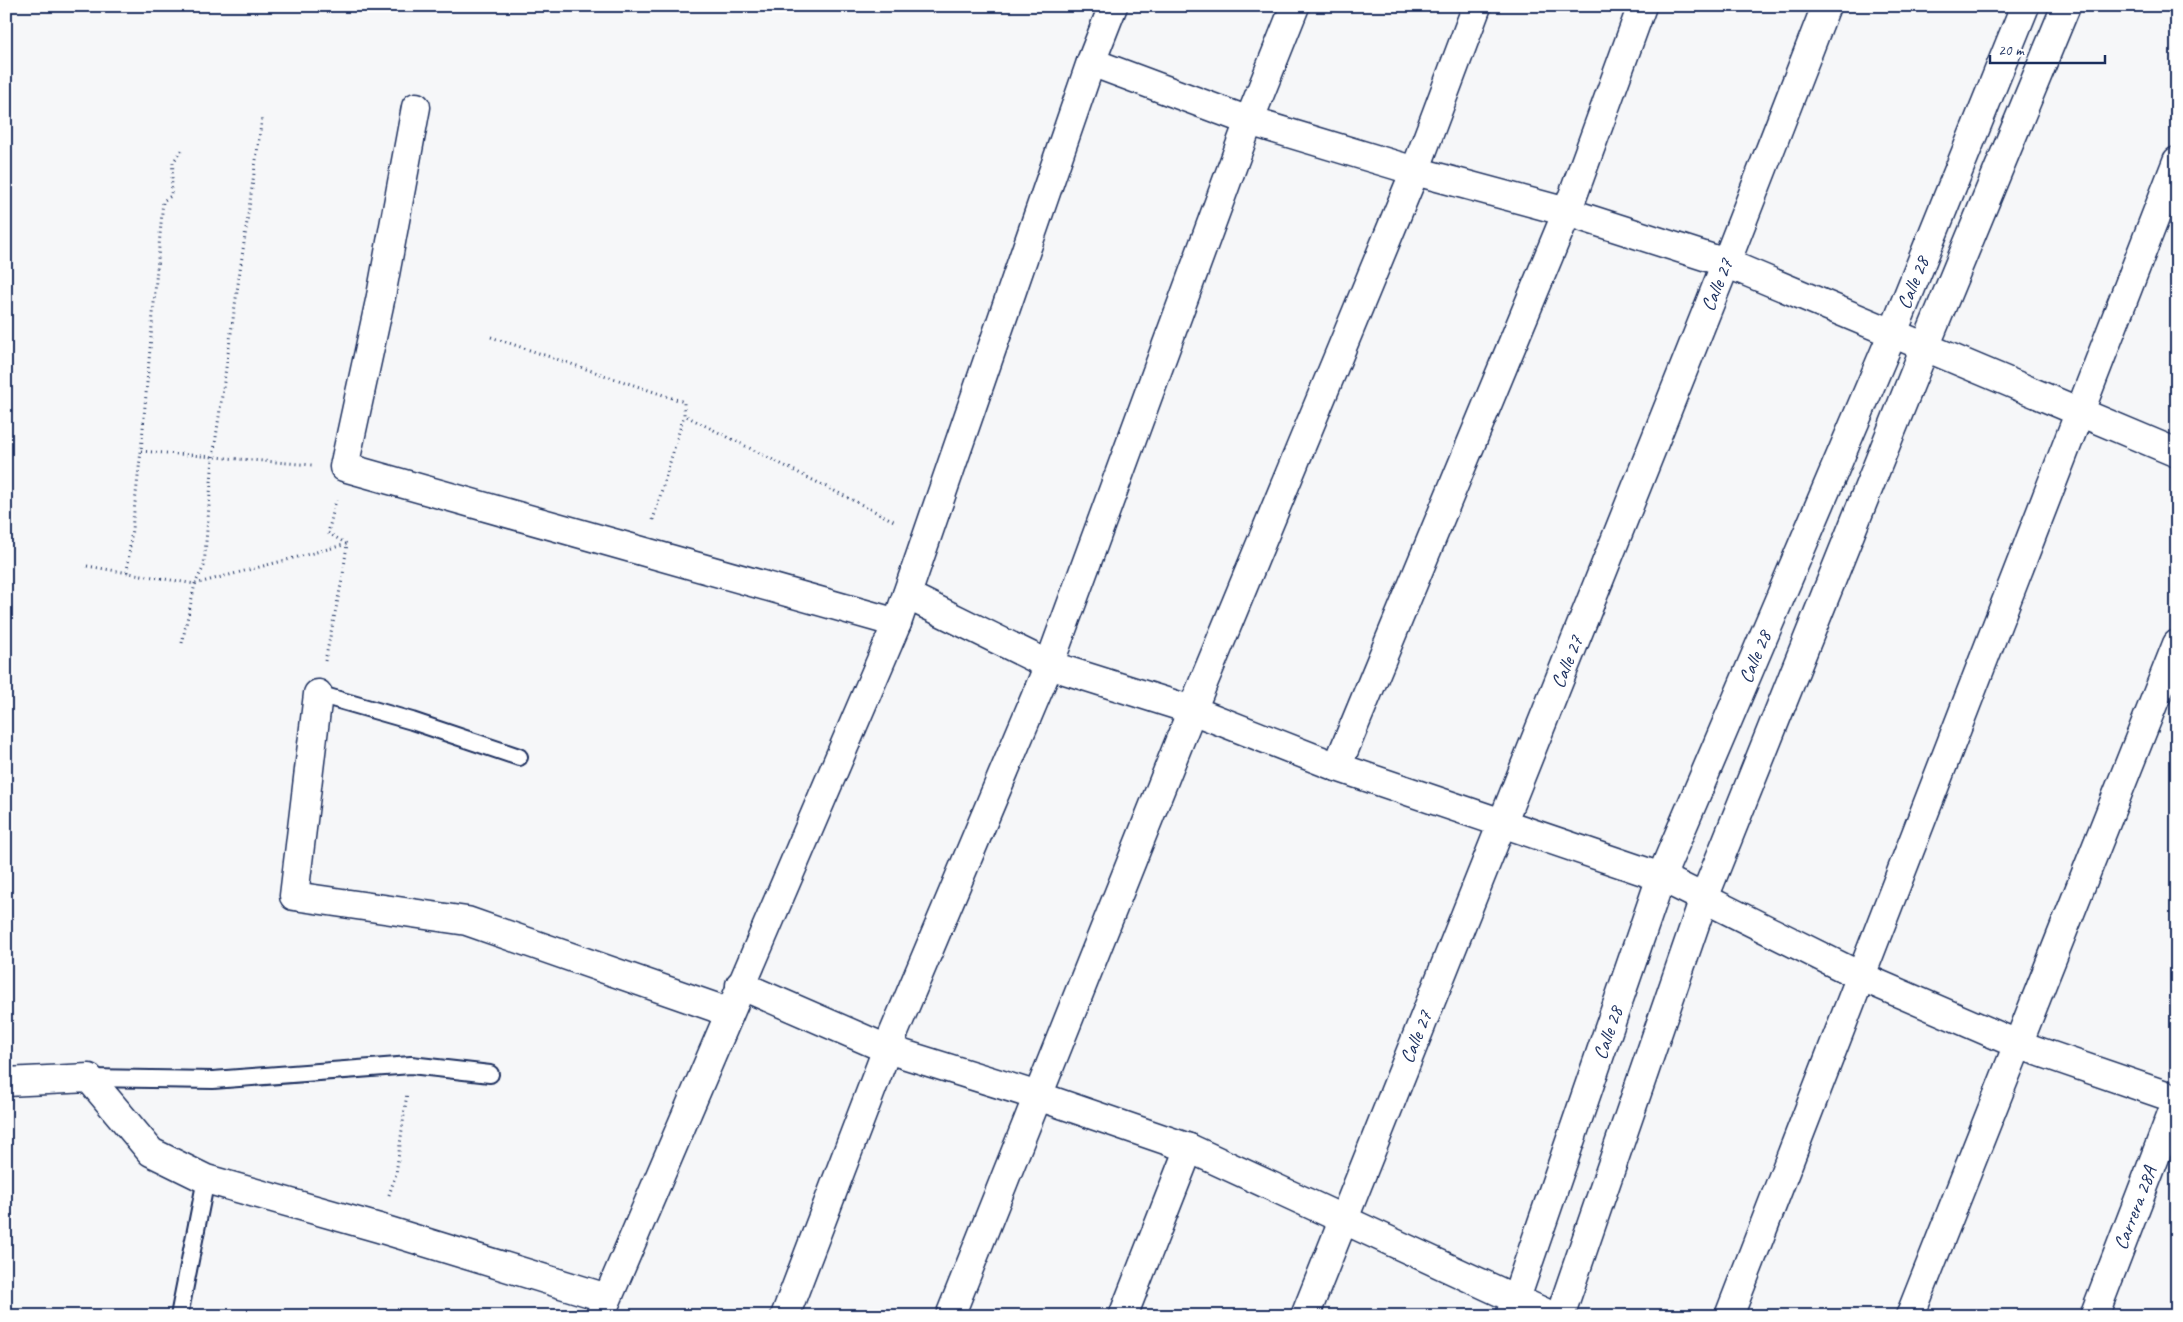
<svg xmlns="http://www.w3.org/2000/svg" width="2183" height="1322" font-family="Caveat,sans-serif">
	<rect width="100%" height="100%" fill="#f6f7f9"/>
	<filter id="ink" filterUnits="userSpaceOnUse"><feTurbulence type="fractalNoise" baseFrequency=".02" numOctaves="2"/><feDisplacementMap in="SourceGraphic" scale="10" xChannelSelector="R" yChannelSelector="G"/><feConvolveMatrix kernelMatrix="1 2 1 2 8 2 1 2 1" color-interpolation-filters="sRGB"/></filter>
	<g filter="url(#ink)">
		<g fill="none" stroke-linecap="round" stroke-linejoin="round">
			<g stroke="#1b2f5e" stroke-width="20">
				<g id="service">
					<path d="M318,694L412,721L519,757"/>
					<path d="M89,1078L213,1080L411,1065L490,1074"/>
					<path d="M179,1316L206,1179"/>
				</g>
			</g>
			<g stroke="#1b2f5e" stroke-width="31">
				<g id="minor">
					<path d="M1091,62L1249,121L1415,171L1567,212L1726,263L2177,453"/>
					<path d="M416,107L381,296L344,467L897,623"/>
					<path d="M907,595L1049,665L1192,710L1337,767L1661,877L1862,977L2017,1044L2177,1099"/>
					<path d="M318,694L294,896L467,921L714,1007L728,1014"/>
					<path d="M1337,767L1567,212L1642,6"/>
					<path d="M740,985L887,1049L1038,1096L1189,1148L1552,1316"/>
					<path d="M6,1082L89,1078L151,1152L206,1179L379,1228L607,1298"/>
					<path d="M600,1316L897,623L1091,62L1113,6"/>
					<path d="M785,1316L887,1049L1049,665L1249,121L1295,6"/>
					<path d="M950,1316L1192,710L1415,171L1477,6"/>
					<path d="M1123,1316L1189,1148"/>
					<path d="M1305,1316L1726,263L1826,6"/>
					<path d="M1510,1316L1661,877L1892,335L2025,6"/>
					<path d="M1560,1316L1704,898L1925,347L2066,6"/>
					<path d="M1729,1316L2177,161"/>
					<path d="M1910,1316L2177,644"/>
					<path d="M2094,1316L2177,1100"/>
				</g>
			</g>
			<g stroke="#1b2f5e" stroke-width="3" stroke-dasharray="1 4" stroke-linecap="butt">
				<path d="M491,337L684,402V415L896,522"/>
				<path d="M141,451L312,465"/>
				<path d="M653,520L684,415"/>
				<path d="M87,566L195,584L347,544"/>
				<path d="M127,572L141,451L163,201L171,196L173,162L184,148"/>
				<path d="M182,643L195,584L204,566L213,458L262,118"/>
				<path d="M325,661L343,575L347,544L328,533L336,500"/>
				<path d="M389,1195L396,1174L407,1093"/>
				<path d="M378,1316L380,1309"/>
			</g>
			<use href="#service" stroke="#fff" stroke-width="16"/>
			<use href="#minor" stroke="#fff" stroke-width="28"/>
		</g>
	</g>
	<g text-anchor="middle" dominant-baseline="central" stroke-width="4" stroke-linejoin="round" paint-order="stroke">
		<g font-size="20" fill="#1b2f5e" stroke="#fff">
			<text transform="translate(1913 283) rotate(-68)">Calle 28</text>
			<text transform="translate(1717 285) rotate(-68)">Calle 27</text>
			<text transform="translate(1755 657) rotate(-67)">Calle 28</text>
			<text transform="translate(1567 662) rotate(-68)">Calle 27</text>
			<text transform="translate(1608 1033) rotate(-71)">Calle 28</text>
			<text transform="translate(1416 1037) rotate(-68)">Calle 27</text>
			<text transform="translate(2135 1208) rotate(-69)">Carrera 28A</text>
		</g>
	</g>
	<rect width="2183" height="1322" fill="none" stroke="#fff" stroke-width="25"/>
	<rect x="12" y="12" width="2158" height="1297" fill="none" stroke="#1b2f5e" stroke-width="2" filter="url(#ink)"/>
	<path d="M1990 55v8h115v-8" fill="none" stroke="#1b2f5e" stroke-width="2.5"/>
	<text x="1998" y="55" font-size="15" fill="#1b2f5e" stroke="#ffffff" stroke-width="4" paint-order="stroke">20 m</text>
</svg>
